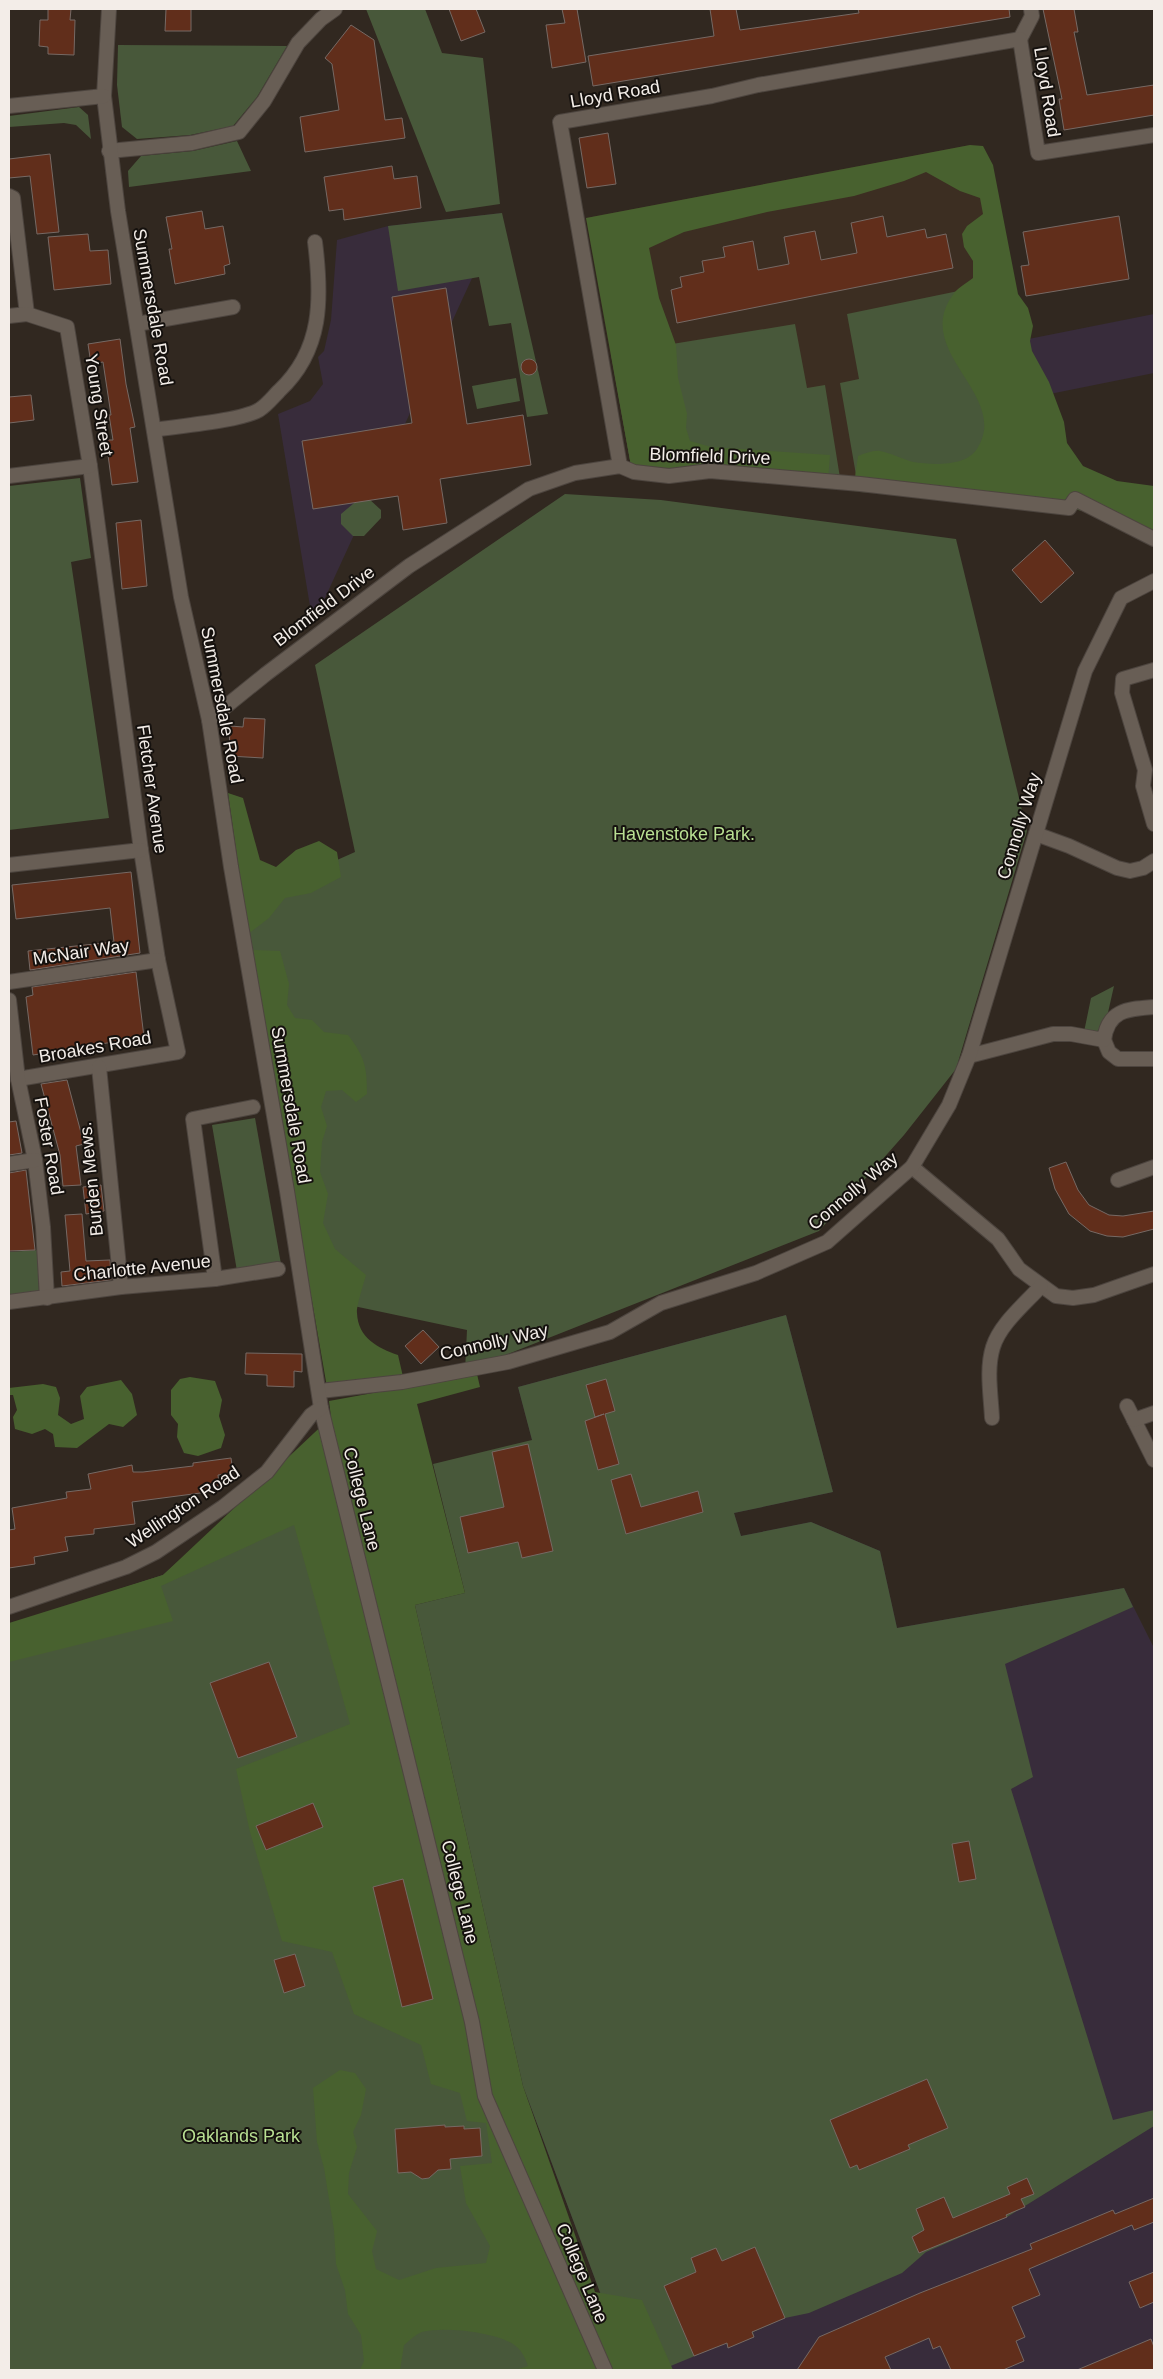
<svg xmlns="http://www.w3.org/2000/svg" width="1163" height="2379" font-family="Helvetica,sans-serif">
	<rect width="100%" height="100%" fill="#312820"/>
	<path fill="#3c2e22" d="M970,145L1040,500L853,491L631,466L586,218Z"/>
	<g fill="#382c3b">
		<path d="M502,213L313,624L278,414L310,401L323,384L318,357L324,351L331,320L337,240L388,226Z"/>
		<path d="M1154,314V373L1025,399L1014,342Z"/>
		<path d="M786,1315L833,1492L734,1513L741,1536L811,1522L880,1551L897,1628L1124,1588L1154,1648V2370H629L523,2086L415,1605L566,1568L518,1387Z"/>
	</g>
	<g fill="#48583a">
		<path d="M366,9H425L442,53L483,58L500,204L446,212Z"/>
		<path d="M118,45L287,46L257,97L233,126L190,135L137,139L122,127L117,85Z"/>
		<path d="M79,107L88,115L91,139L76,125L64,123L9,127V116Z"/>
		<path d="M237,141L251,171L129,187L128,171L141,156L193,151Z"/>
		<path d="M502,213L548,414L527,417L511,323L489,326L479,277L398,291L388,226Z"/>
		<path d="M997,283L1040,500L859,492L840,383L859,379L847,314Z"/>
		<path d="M795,324L807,388L825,385L842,490L631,466L611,354Z"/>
		<path d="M516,378L520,401L477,409L472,386Z"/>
		<path d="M80,478L91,558L71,562L109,818L9,830V486Z"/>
		<path d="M565,494L661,500L956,539L1027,831L956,1069L904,1135L819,1231L465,1371L467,1330L311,1297L243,902L355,852L315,665Z"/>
		<path d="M360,498H368L381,510V518L364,536H353L341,524V514Z"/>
		<path d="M1114,986L1107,1017L1095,1035L1084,1032L1091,998Z"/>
		<path d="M255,1118L281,1264L237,1271L212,1125Z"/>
		<path d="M38,1250L39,1291L9,1295V1252Z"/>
		<path d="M786,1315L833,1492L734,1513L741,1536L811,1522L880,1551L897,1628L1124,1588L1133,1607L1005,1664L1033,1777L1011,1789L1113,2120L1154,2110V2126L1007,2217L926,2252L902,2273L809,2313L785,2318L753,2332L754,2337L728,2348L726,2343L661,2370H629L523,2086L415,1605L465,1593L433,1464L532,1440L518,1387Z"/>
		<path d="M308,1447L480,2096L583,2370H9V1625L163,1575Z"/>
	</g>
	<g fill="#48612f">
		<path d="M970,145L983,146L993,165L1018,294L1028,308L1033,326L1030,341L1032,351L1049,382L1064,422L1067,443L1083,466L1117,481L1154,486V530L1040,500L853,491L858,456C864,454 873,450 880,451C891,453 902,459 913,462C932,465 965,467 977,449C1012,394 908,351 955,292C959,287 967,283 973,278V261L964,247L962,234L967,226L983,214L980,198L960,191L926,172L904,181L854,196L767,212L684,232L649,248L659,298L676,345L678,378L687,414L686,428L690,441L711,447L830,455L828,481L803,486L631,466L586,218Z"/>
		<path d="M228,793L243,798L260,860L276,867L296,850L319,841L337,852L341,877L311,893L285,898L269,918L248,934Z"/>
		<path d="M251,950L280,951L289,984L287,1005L295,1018L312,1020L324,1032L348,1035C365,1057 367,1067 367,1094L356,1102L342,1090L326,1091L321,1107L327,1126L322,1142L320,1172L328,1194L323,1223L335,1249L366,1275C364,1283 356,1307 357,1313C358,1338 378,1348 398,1355L404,1381L328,1393Z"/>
		<path d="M477,1374L480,1387L417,1404L465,1593L415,1605L523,2086L595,2292L642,2300L673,2370H515L528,2366C525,2357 521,2349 513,2344C495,2332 443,2326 422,2332C416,2334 409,2341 404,2345L400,2370H360L364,2361L361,2335L348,2314L345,2290L336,2264L334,2230L324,2168L317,2142L313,2088L340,2070L355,2073L366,2089L361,2115L353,2132L357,2147L349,2173L348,2194L377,2231L372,2251L376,2269L399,2280L436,2268L486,2263L490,2246L466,2203L460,2166L492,2163L486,2123L467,2121L460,2093L431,2084L421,2045L354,2014L332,1952L282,1941L250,1832L236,1769L350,1724L294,1525L161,1586L173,1621L9,1662V1623L163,1575L331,1417L329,1401Z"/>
		<path d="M190,1377L215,1381L222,1400L219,1416L225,1435L221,1448L198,1456L184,1453L177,1437L178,1424L171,1415V1390L180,1379Z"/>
		<path d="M121,1380L132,1394L137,1415L123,1427L109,1424L77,1448L55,1447L53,1434L45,1429L32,1434L15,1429L13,1417L17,1410L13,1395H9V1388L43,1384L56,1387L60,1398L58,1415L71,1424L84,1419L80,1396L87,1387Z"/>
	</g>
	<g fill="#612e1b" stroke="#766964">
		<path d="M48,9H71L70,20H75L74,55L48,54V47L39,46L40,20H48Z"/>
		<path d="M166,9H191V31H165Z"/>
		<path d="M449,9H476L485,32L461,41Z"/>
		<path d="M562,9H577L586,62L552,68L546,25L565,23Z"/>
		<path d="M710,9H736L740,30L859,13L858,9H1009L1010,17L593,86L588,56L714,36Z"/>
		<path d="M1043,9H1074L1078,32H1074L1087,95L1154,85V115L1064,130L1059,99H1062Z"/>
		<path d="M351,25L374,40L385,120L402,118L405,138L305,152L300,117L339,110L332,64L325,58Z"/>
		<path d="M608,133L616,184L587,188L579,138Z"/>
		<path d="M50,154L59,232L37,234L30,176L9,178V159Z"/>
		<path d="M392,166L394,179L417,176L421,208L344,220L343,209L329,211L324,177Z"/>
		<path d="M202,211L205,229L223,226L230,264L224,266L225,274L175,284L169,249H172L166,217Z"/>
		<path d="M883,216L887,237L925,229L927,238L946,234L953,268L677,323L671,290L682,287L680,277L704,272L702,261L725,257L723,247L753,241L758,270L789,264L784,237L815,231L821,260L857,253L851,223Z"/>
		<path d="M1119,216L1129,279L1026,296L1021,266L1029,265L1023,232Z"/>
		<path d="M88,234L90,251L108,250L111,284L54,290L48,237Z"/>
		<path d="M446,288L467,424L523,415L531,465L440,479L447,523L403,530L398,496L313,509L302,441L412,423L392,297Z"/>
		<path d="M120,339L126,384L135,427L130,428L138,482L112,485L106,440H113L109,415H111L103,362L91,364L88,344Z"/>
		<circle cx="529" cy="367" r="8"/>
		<path d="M31,395L34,420L9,423V397Z"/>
		<path d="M141,520L147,586L122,589L116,523Z"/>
		<path d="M1045,540L1074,573L1041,603L1012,570Z"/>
		<path d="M244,718L265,719L263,758L229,756L230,726L243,727Z"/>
		<path d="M131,872L140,953L30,970L28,951L114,942L110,908L16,919L12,885Z"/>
		<path d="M136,972L144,1037L33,1055L26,997L33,995L32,987Z"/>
		<path d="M67,1080L84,1144L76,1146L81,1185L63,1186L60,1155L41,1084Z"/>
		<path d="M16,1121L22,1153L9,1155V1122Z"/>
		<path d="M1066,1162L1078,1190L1089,1205L1109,1215L1123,1216L1154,1211V1229L1123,1237L1107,1236L1090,1231L1069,1214L1055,1189L1049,1168Z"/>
		<path d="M26,1170L35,1250L9,1251V1173Z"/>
		<path d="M101,1185L104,1211L86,1214L83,1187Z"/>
		<path d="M82,1214L86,1261L110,1260L111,1280L62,1286L61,1272L70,1271L65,1215Z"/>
		<path d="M423,1330L439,1347L421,1364L405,1346Z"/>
		<path d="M246,1353L302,1354V1372L294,1371V1387L267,1386V1375L245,1374Z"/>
		<path d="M606,1379L615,1411L605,1414L619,1464L598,1470L585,1421L604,1414L595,1417L586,1385Z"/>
		<path d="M528,1444L553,1551L522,1558L518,1542L468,1553L460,1517L504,1507L492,1452Z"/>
		<path d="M231,1458L233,1473L218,1475L219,1486L208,1487V1492L132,1502L135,1524L94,1529V1534L65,1537L68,1551L34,1557L35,1564L9,1568V1530L15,1529L12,1508L67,1498L66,1492L91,1489L88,1474L132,1465L133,1472H143L193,1466V1463Z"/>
		<path d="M631,1474L641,1507L698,1491L703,1512L626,1534L611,1480Z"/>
		<path d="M269,1662L297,1737L238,1758L210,1683Z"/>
		<path d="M313,1803L323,1827L266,1850L256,1826Z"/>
		<path d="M969,1841L976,1879L959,1882L952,1844Z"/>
		<path d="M403,1879L433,1999L402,2007L373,1887Z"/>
		<path d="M295,1954L305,1986L284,1993L274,1960Z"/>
		<path d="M927,2079L948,2128L908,2145L910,2149L859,2170L857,2165L850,2168L830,2120Z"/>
		<path d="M445,2125V2127L464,2126V2129L480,2128L482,2156L450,2159L451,2169L438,2170L429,2178L422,2179L411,2172L398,2173L395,2129Z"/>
		<path d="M1027,2178L1034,2194L1021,2199L1025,2207L1006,2215L1007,2217L919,2253L912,2237L924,2230L916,2209L944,2197L953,2218L1010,2194L1007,2187Z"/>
		<path d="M1154,2198V2222L1134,2230L1132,2225L1029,2269L1040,2295L1012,2307L1025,2337L1016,2341L1024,2361L1003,2370H951L940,2346L933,2349L929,2338L885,2357L891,2370H797L819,2337L920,2293L1032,2249L1030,2244L1072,2227L1113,2210L1115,2214Z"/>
		<path d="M755,2247L785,2318L752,2332L754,2337L728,2348L727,2343L694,2356L664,2286L696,2272L691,2258L716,2248L722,2261Z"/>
		<path d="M1154,2272V2302L1140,2308L1129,2282Z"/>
		<path d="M1151,2339L1154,2347V2370H1077Z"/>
	</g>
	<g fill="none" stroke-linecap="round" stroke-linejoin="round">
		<g stroke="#4d453f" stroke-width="16">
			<g id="minor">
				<path d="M1020,39L1032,16L1031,9"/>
				<path d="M109,151L192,143L239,132L264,101L298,43L321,19L335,9"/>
				<path d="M9,196L13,198L27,314"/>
				<path d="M9,316L27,314L67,327L90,466L141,850L158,960L178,1052L18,1079"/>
				<path d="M137,324L233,307"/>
				<path d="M154,430C179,426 240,421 259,410C267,405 273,397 279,391C323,350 322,298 315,242"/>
				<path d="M620,466L560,122L712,96L758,85L1020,39L1038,153L1154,135"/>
				<path d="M9,476L90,466"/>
				<path d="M1154,670L1123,679L1122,693L1145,770L1143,786L1154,824"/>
				<path d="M209,720L266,674L409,566L529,489L575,473L620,466L634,472L669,476L710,471L860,484L1069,508L1075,499L1154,539"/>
				<path d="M1036,834L1069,846L1117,868L1130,871L1143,868L1154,861"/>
				<path d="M9,865L141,850"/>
				<path d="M9,982L158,960"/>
				<path d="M9,1000L18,1079L35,1160L43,1227L47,1298"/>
				<path d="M1104,1040L1109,1052L1118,1059H1154"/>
				<path d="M969,1056L1053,1034H1071L1104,1040C1108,1009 1129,1009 1154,1007"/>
				<path d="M99,1067L121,1287"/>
				<path d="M9,1164L35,1160"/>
				<path d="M912,1167L998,1239L1019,1269L1056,1296L1073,1298L1094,1295L1154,1274"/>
				<path d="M1118,1180L1154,1167"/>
				<path d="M215,1279L193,1119L253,1107"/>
				<path d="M9,1302L121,1287L215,1279L278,1269"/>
				<path d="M320,1391L402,1382L508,1362L610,1332L661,1303L756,1273L827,1242L912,1167L949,1105L969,1056L1085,671L1121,598L1154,581"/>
				<path d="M1127,1406L1154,1460"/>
				<path d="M992,1418C991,1396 986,1369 993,1347C1000,1324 1025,1304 1041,1286"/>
				<path d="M1134,1420L1154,1413"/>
			</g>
		</g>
		<g stroke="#4d453f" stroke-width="16">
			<g id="tertiary">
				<path d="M109,9L104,96L118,211L181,597L209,720L231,867L287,1191L321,1408L472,2022L485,2096L605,2370"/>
				<path d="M9,106L104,96"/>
				<path d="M9,1607L126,1567L156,1552L223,1507L267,1472L311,1415L321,1408"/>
			</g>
		</g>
		<use href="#minor" stroke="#685e55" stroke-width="14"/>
		<use href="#tertiary" stroke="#685e55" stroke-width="14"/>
	</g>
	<g text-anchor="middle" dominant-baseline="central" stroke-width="4" stroke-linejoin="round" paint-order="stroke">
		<g font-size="18" fill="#f3ede8" stroke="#15110e">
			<text transform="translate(1047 92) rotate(81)">Lloyd Road</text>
			<text transform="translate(615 94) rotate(-10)">Lloyd Road</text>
			<text transform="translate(153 307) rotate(80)">Summersdale Road</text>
			<text transform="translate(99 405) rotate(81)">Young Street</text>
			<text transform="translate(710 456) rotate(2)">Blomfield Drive</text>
			<text transform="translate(324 606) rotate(-37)">Blomfield Drive</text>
			<text transform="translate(222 705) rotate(79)">Summersdale Road</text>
			<text transform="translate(152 789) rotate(82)">Fletcher Avenue</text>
			<text transform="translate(1019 826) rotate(-73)">Connolly Way</text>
			<text transform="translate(81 952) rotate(-8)">McNair Way</text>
			<text transform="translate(95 1047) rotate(-10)">Broakes Road</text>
			<text transform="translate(291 1105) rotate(80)">Summersdale Road</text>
			<text transform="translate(49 1146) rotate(80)">Foster Road</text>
			<text transform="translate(91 1179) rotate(-96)">Burden Mews.</text>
			<text transform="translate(853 1191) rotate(-40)">Connolly Way</text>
			<text transform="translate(142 1268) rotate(-6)">Charlotte Avenue</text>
			<text transform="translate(494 1342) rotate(-13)">Connolly Way</text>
			<text transform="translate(362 1499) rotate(76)">College Lane</text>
			<text transform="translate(183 1507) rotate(-34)">Wellington Road</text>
			<text transform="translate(460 1892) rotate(76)">College Lane</text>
			<text transform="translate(582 2273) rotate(67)">College Lane</text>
		</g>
		<g font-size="18" fill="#b8df92" stroke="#15110e">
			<text x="684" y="834">Havenstoke Park.</text>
			<text x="241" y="2136">Oaklands Park</text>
		</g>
	</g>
	<rect width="1163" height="2379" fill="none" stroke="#f3ede8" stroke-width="20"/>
</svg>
